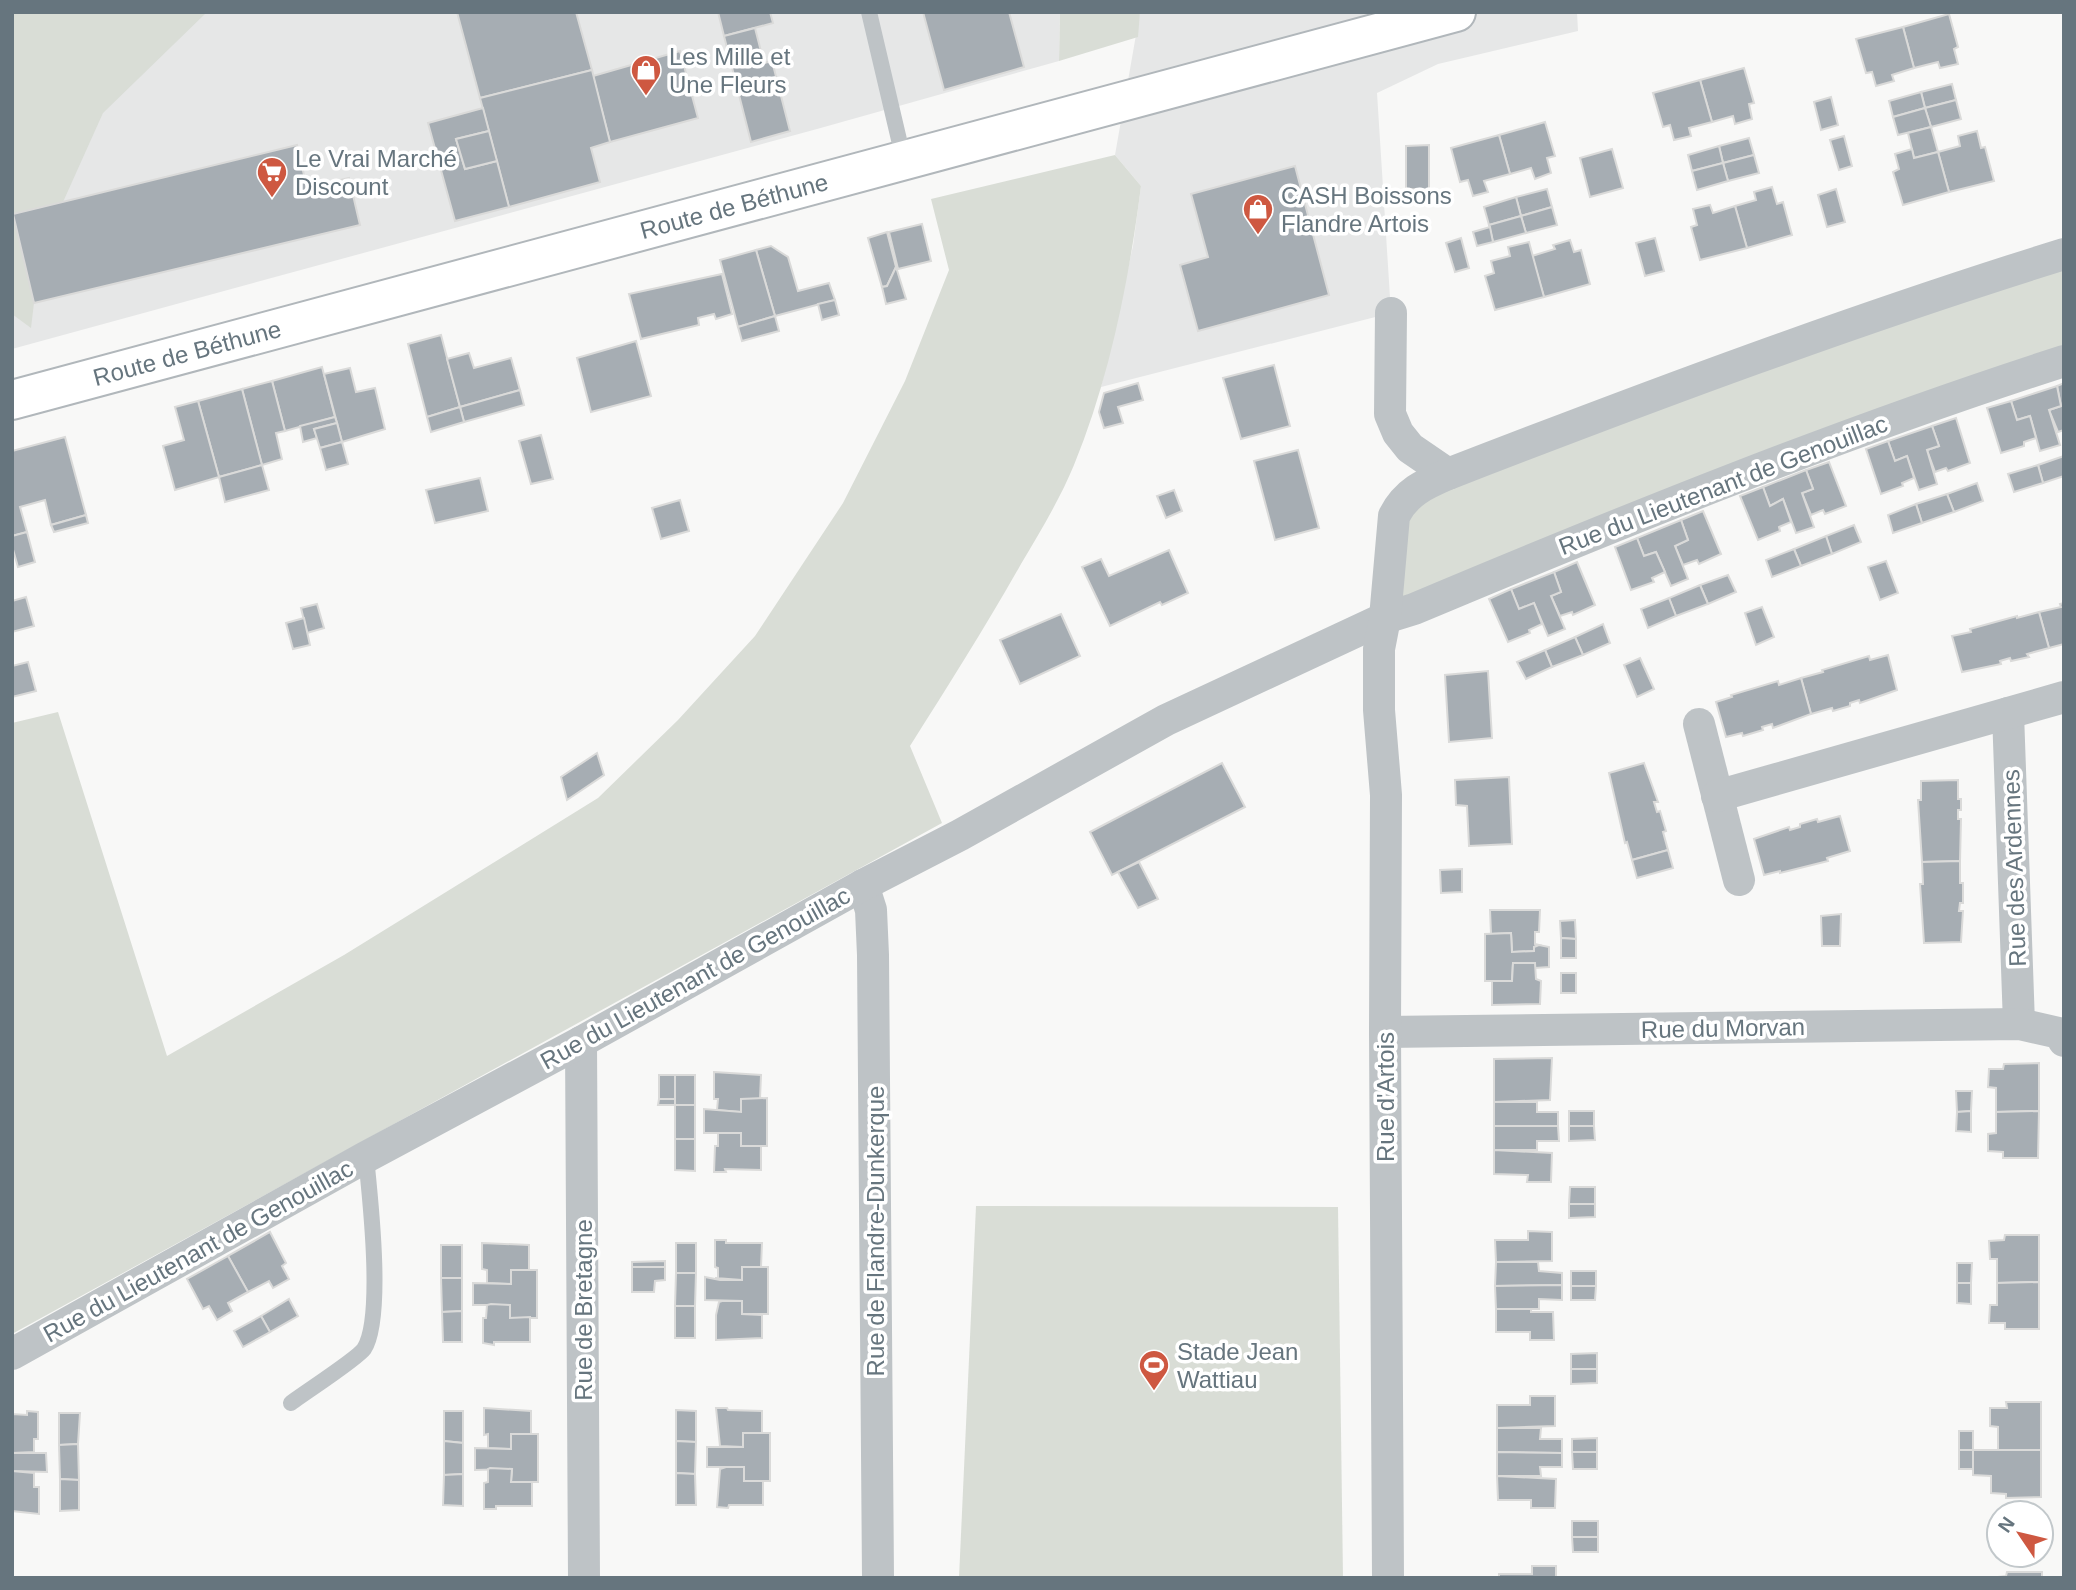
<svg xmlns="http://www.w3.org/2000/svg" width="2076" height="1590" font-family="Helvetica,sans-serif">
	<rect width="100%" height="100%" fill="#f8f8f7"/>
	<g fill="#e6e7e7">
		<path d="M12,12H1060L1059,61L817,129L12,349Z"/>
		<path d="M1140,12H1577L1578,31L1438,64L1377,93L1391,313L1101,387L1133,246L1141,186L1115,155Z"/>
	</g>
	<g fill="#d9ddd6">
		<path d="M12,12H207L103,113L63,202L13,214L34,303L31,328L12,314Z"/>
		<path d="M1060,12H1140L1138,37L1059,61Z"/>
		<path d="M1115,155L1141,186C1129,280 1110,377 1074,465C1060,499 1040,532 1021,564C986,626 948,686 910,746L942,823L12,1334V723L58,712L167,1056L344,955L598,798L678,720L755,636L843,503L905,381L949,270L931,199Z"/>
		<path d="M2064,254V361L1414,609L1389,582L1417,492Z"/>
		<path d="M976,1206L1338,1207L1343,1578H959Z"/>
	</g>
	<g fill="#a6adb3" stroke="#dadad9" stroke-width="2">
		<path d="M457,12H576L592,70L480,98Z"/>
		<path d="M718,12H770L773,23L724,36Z"/>
		<path d="M923,12H1009L1024,67L944,90Z"/>
		<path d="M1949,14L1958,47L1954,49L1958,64L1940,68L1938,62L1914,68L1903,27Z"/>
		<path d="M1903,27L1914,68L1892,75L1894,81L1876,86L1872,72L1866,73L1856,39Z"/>
		<path d="M755,28L764,63L772,61L790,131L751,142L724,36Z"/>
		<path d="M680,51L698,118L610,142L593,76Z"/>
		<path d="M1744,68L1754,103L1749,104L1752,119L1735,124L1733,116L1712,122L1700,80Z"/>
		<path d="M592,70L610,142L591,148L600,182L509,207L480,98Z"/>
		<path d="M1700,80L1712,122L1689,128L1691,136L1674,140L1670,125L1663,127L1653,93Z"/>
		<path d="M1952,84L1956,100L1925,108L1921,92Z"/>
		<path d="M1921,92L1925,108L1893,117L1889,101Z"/>
		<path d="M1831,97L1838,125L1821,130L1814,102Z"/>
		<path d="M1956,100L1961,119L1931,127L1925,108Z"/>
		<path d="M483,108L489,131L456,139L465,169L497,161L509,207L455,221L428,123Z"/>
		<path d="M1925,108L1931,127L1898,135L1893,117Z"/>
		<path d="M1545,122L1555,156L1547,158L1551,173L1535,179L1531,168L1510,174L1499,135Z"/>
		<path d="M1931,127L1938,152L1914,158L1908,133Z"/>
		<path d="M489,131L497,161L465,169L456,139Z"/>
		<path d="M1977,131L1981,148L1985,147L1994,181L1949,192L1938,152L1960,146L1958,136Z"/>
		<path d="M1499,135L1510,174L1484,181L1488,192L1473,196L1468,180L1460,182L1451,148Z"/>
		<path d="M1844,136L1852,166L1839,170L1830,140Z"/>
		<path d="M1749,138L1754,155L1723,163L1719,146Z"/>
		<path d="M297,145L307,188L349,178L360,225L34,303L13,214Z"/>
		<path d="M1429,145V190L1406,189V146Z"/>
		<path d="M1719,146L1723,163L1692,171L1688,155Z"/>
		<path d="M1612,149L1623,188L1590,197L1580,158Z"/>
		<path d="M1912,149L1914,158L1938,152L1949,192L1903,205L1893,172L1899,169L1895,154Z"/>
		<path d="M1754,155L1759,173L1728,181L1723,163Z"/>
		<path d="M1723,163L1728,181L1697,190L1692,171Z"/>
		<path d="M1295,166L1329,295L1198,331L1180,265L1208,257L1191,194Z"/>
		<path d="M1772,187L1777,204L1783,202L1792,235L1747,248L1735,206L1756,200L1754,192Z"/>
		<path d="M1547,189L1552,207L1521,216L1516,197Z"/>
		<path d="M1836,189L1845,222L1827,227L1818,195Z"/>
		<path d="M1516,197L1521,216L1489,225L1484,207Z"/>
		<path d="M1710,205L1713,213L1735,206L1747,248L1700,260L1691,227L1697,225L1693,209Z"/>
		<path d="M1552,207L1557,225L1526,233L1521,216Z"/>
		<path d="M1521,216L1526,233L1493,242L1489,225Z"/>
		<path d="M922,224L931,261L898,269L889,232Z"/>
		<path d="M1490,227L1493,242L1477,246L1473,232Z"/>
		<path d="M887,232L896,267L887,286L882,287L868,238Z"/>
		<path d="M1461,238L1469,268L1455,272L1446,243Z"/>
		<path d="M1655,238L1664,271L1645,276L1636,243Z"/>
		<path d="M1570,240L1574,252L1581,250L1590,284L1544,297L1532,256L1555,249L1553,245Z"/>
		<path d="M1529,242L1544,297L1495,310L1485,276L1494,273L1491,261L1510,256L1508,247Z"/>
		<path d="M771,246L788,257L798,291L829,283L835,300L775,316L756,250Z"/>
		<path d="M756,250L775,316L738,327L720,260Z"/>
		<path d="M896,267L906,299L886,304L882,287L887,286Z"/>
		<path d="M722,274L732,314L716,319L714,314L698,318L699,325L641,339L629,294Z"/>
		<path d="M835,300L839,315L822,320L818,304Z"/>
		<path d="M775,316L779,331L742,341L738,327Z"/>
		<path d="M441,335L460,407L427,417L408,344Z"/>
		<path d="M636,341L651,396L591,412L577,358Z"/>
		<path d="M469,353L474,368L511,358L520,390L460,407L447,359Z"/>
		<path d="M1274,365L1290,426L1241,439L1223,378Z"/>
		<path d="M322,367L335,417L285,431L272,381Z"/>
		<path d="M350,368L356,392L375,388L385,429L342,442L324,374Z"/>
		<path d="M272,381L285,431L276,433L282,459L262,465L242,389Z"/>
		<path d="M1138,383L1143,400L1118,407L1123,423L1104,428L1099,412L1104,393Z"/>
		<path d="M2064,383V430L2058,432L2049,410L2061,406L2057,386Z"/>
		<path d="M2057,386L2061,406L2049,410L2060,445L2040,451L2030,416L2017,420L2011,401Z"/>
		<path d="M242,389L262,465L219,477L198,401Z"/>
		<path d="M520,390L524,405L464,422L460,407Z"/>
		<path d="M198,401L219,477L175,490L163,446L184,440L175,407Z"/>
		<path d="M2011,401L2017,420L2030,416L2036,438L2024,442V446L2001,453L1987,408Z"/>
		<path d="M460,407L464,422L431,432L427,417Z"/>
		<path d="M335,417L337,423L314,429L317,438L303,442L300,426Z"/>
		<path d="M1956,418L1970,463L1948,471L1946,468L1935,472L1927,450L1939,446L1932,426Z"/>
		<path d="M337,423L342,442L320,448L314,429Z"/>
		<path d="M1932,426L1939,446L1927,450L1937,484L1919,490L1907,456L1895,461L1888,441Z"/>
		<path d="M541,435L553,479L531,484L519,441Z"/>
		<path d="M65,437L86,515L51,525L45,500L20,507L27,532L12,536V451Z"/>
		<path d="M1888,441L1895,461L1907,456L1914,478L1902,483L1903,486L1881,494L1866,449Z"/>
		<path d="M342,442L348,464L326,470L320,448Z"/>
		<path d="M1298,450L1319,528L1275,540L1254,461Z"/>
		<path d="M2064,456V476L2043,483L2038,465Z"/>
		<path d="M1829,462L1846,506L1825,514L1823,510L1811,515L1802,493L1813,489L1806,470Z"/>
		<path d="M262,465L269,490L225,502L219,477Z"/>
		<path d="M2038,465L2043,483L2014,492L2008,474Z"/>
		<path d="M1806,470L1813,489L1802,493L1814,527L1796,533L1783,499L1770,506L1763,487Z"/>
		<path d="M480,478L488,511L435,523L426,490Z"/>
		<path d="M1977,483L1983,501L1954,512L1947,494Z"/>
		<path d="M1763,487L1770,506L1783,499L1791,522L1779,527L1780,531L1758,540L1740,496Z"/>
		<path d="M1174,490L1182,511L1166,518L1157,496Z"/>
		<path d="M1947,494L1954,512L1922,523L1916,504Z"/>
		<path d="M680,500L689,531L661,539L652,508Z"/>
		<path d="M1916,504L1922,523L1893,533L1888,515Z"/>
		<path d="M1703,511L1721,554L1699,564L1697,560L1683,565L1675,546L1688,540L1681,520Z"/>
		<path d="M86,515L88,523L54,532L51,525Z"/>
		<path d="M1681,520L1688,540L1675,546L1688,579L1671,586L1656,552L1644,556L1637,538Z"/>
		<path d="M1854,525L1861,542L1832,554L1826,536Z"/>
		<path d="M27,532L35,562L18,567L12,546V536Z"/>
		<path d="M1826,536L1832,554L1801,566L1794,549Z"/>
		<path d="M1637,538L1644,556L1656,552L1665,572L1652,578L1654,582L1631,590L1615,547Z"/>
		<path d="M1794,549L1801,566L1772,577L1766,560Z"/>
		<path d="M1169,550L1188,593L1162,605L1160,602L1110,626L1082,567L1101,559L1109,576Z"/>
		<path d="M1886,561L1898,593L1880,600L1868,567Z"/>
		<path d="M1577,562L1595,605L1573,615L1572,612L1560,616L1551,596L1561,592L1554,572Z"/>
		<path d="M1554,572L1561,592L1551,596L1565,629L1548,636L1534,603L1519,609L1511,589Z"/>
		<path d="M1728,575L1736,592L1708,604L1700,585Z"/>
		<path d="M1700,585L1708,604L1676,616L1669,598Z"/>
		<path d="M1511,589L1519,609L1534,603L1542,624L1529,630L1530,633L1508,642L1489,599Z"/>
		<path d="M26,597L34,626L12,632V601Z"/>
		<path d="M1669,598L1676,616L1648,628L1641,609Z"/>
		<path d="M2064,603V644L2049,648L2039,612L2061,607L2060,604Z"/>
		<path d="M317,604L324,628L307,633L301,608Z"/>
		<path d="M1762,607L1774,637L1756,645L1745,613Z"/>
		<path d="M2039,612L2049,648L2027,654L2029,657L2011,661L2010,658L2000,661L2001,664L1962,672L1952,636L1971,632L1970,629L2017,616V618Z"/>
		<path d="M1061,614L1080,656L1020,684L1000,640Z"/>
		<path d="M304,618L310,645L293,649L286,623Z"/>
		<path d="M1603,624L1610,643L1583,655L1575,637Z"/>
		<path d="M1575,637L1583,655L1552,667L1545,650Z"/>
		<path d="M1545,650L1552,667L1526,679L1517,662Z"/>
		<path d="M1888,655L1897,690L1860,703L1859,700L1850,703V706L1833,711L1832,708L1811,714L1801,678L1823,672L1822,670L1869,656L1870,660Z"/>
		<path d="M1640,658L1654,689L1637,697L1624,665Z"/>
		<path d="M28,662L36,691L12,697V666Z"/>
		<path d="M1488,671L1492,738L1449,742L1445,675Z"/>
		<path d="M1801,678L1811,714L1773,728L1772,724L1762,727L1763,730L1743,736L1742,733L1726,737L1716,702L1732,697L1731,695L1778,681L1779,685Z"/>
		<path d="M597,753L604,775L567,800L561,777Z"/>
		<path d="M1222,763L1245,807L1112,875L1090,832Z"/>
		<path d="M1644,763L1658,802H1654L1657,812L1660,811L1666,831L1663,832L1668,850L1632,860L1627,842L1625,843L1609,773Z"/>
		<path d="M1509,777L1512,844L1469,846L1467,806L1456,805L1455,780Z"/>
		<path d="M1958,780V799H1961V810H1958V819H1961L1960,861L1922,862L1918,800H1921V781Z"/>
		<path d="M1840,816L1850,851L1827,858L1828,861L1780,873V871L1764,875L1754,839L1789,827L1790,830L1800,827V824L1817,819L1818,822Z"/>
		<path d="M1668,850L1673,868L1637,878L1632,860Z"/>
		<path d="M1960,861V883H1963V903H1960L1959,911H1963L1961,942L1924,943L1920,884H1923L1922,862Z"/>
		<path d="M1139,862L1158,899L1138,908L1118,872Z"/>
		<path d="M1462,869V892L1441,893L1440,870Z"/>
		<path d="M1490,910H1540L1539,932H1535V944L1539,945L1534,947V951L1512,952L1511,933L1491,934Z"/>
		<path d="M1841,914L1840,946H1822L1821,916Z"/>
		<path d="M1575,920L1576,939L1561,938L1560,921Z"/>
		<path d="M1511,933L1512,952L1534,951V947L1539,945L1549,947V967L1535,968V963H1513L1512,981H1485V934Z"/>
		<path d="M1561,938L1576,939V958H1561Z"/>
		<path d="M1513,963H1535L1536,979L1541,981L1540,1004L1492,1005V981H1512Z"/>
		<rect x="1561" y="973" width="15" height="20"/>
		<path d="M1552,1058L1550,1100L1494,1102V1059Z"/>
		<path d="M2039,1063V1111L1996,1112V1088L1988,1087L1989,1069H2003L2004,1064Z"/>
		<path d="M714,1072L761,1075L760,1099H741V1112L717,1110L718,1099H714Z"/>
		<rect x="659" y="1075" width="16" height="24"/>
		<rect x="675" y="1075" width="20" height="30"/>
		<path d="M1956,1091H1972L1971,1111L1957,1112Z"/>
		<path d="M767,1098V1146H741V1133H704V1109L741,1112V1099Z"/>
		<path d="M659,1099H675V1105H658Z"/>
		<path d="M1494,1102H1537V1112H1558V1126H1494Z"/>
		<rect x="675" y="1105" width="20" height="34"/>
		<rect x="1569" y="1111" width="25" height="15"/>
		<path d="M1971,1111V1132L1956,1131L1957,1112Z"/>
		<path d="M2039,1111L2038,1158H2003V1152L1988,1151V1134L1996,1133V1112Z"/>
		<path d="M1494,1126H1558L1559,1141H1537V1150H1494Z"/>
		<path d="M1569,1126H1594L1595,1140L1569,1141Z"/>
		<path d="M718,1133H741V1146H761V1170L725,1169L726,1172H714L715,1146H718Z"/>
		<path d="M675,1139H695V1171L675,1170Z"/>
		<path d="M1494,1150L1552,1153L1551,1182H1527L1528,1175L1494,1174Z"/>
		<path d="M1570,1187H1595V1204H1569Z"/>
		<path d="M1569,1204H1595V1217L1569,1218Z"/>
		<path d="M1528,1231L1552,1232V1261L1496,1262L1495,1240H1528Z"/>
		<path d="M270,1232L286,1263L282,1266L289,1279L273,1288L269,1281L248,1292L228,1256Z"/>
		<path d="M2005,1235H2039V1282L1997,1283V1259H1990L1989,1241L2004,1240Z"/>
		<path d="M715,1240H726V1243H762L761,1267H742V1280L715,1278H718V1268L715,1267Z"/>
		<path d="M482,1243L529,1245V1270H511V1284L487,1283V1270L482,1269Z"/>
		<rect x="676" y="1243" width="20" height="30"/>
		<rect x="441" y="1245" width="21" height="33"/>
		<path d="M228,1256L248,1292L228,1303L232,1311L217,1320L209,1306L203,1309L187,1279Z"/>
		<path d="M665,1261V1267H632V1262Z"/>
		<path d="M1496,1262H1538L1539,1271L1562,1273V1285L1495,1286Z"/>
		<path d="M1957,1263H1972L1971,1283H1957Z"/>
		<path d="M632,1267H665V1280L655,1281L654,1292H632Z"/>
		<path d="M742,1267H768V1314H742V1301L705,1300V1277L720,1280H742Z"/>
		<path d="M511,1270H537V1318H510V1305H473V1283L511,1284Z"/>
		<rect x="1571" y="1271" width="25" height="15"/>
		<path d="M676,1273H696L695,1306H675Z"/>
		<path d="M441,1278H462V1311L442,1312Z"/>
		<path d="M2039,1282V1329H2005V1323H1989L1990,1305H1997V1283Z"/>
		<path d="M1957,1283H1971V1304L1957,1303Z"/>
		<path d="M1562,1285V1300L1539,1299V1309H1496L1495,1286Z"/>
		<path d="M1571,1286H1596L1595,1300H1571Z"/>
		<path d="M289,1299L298,1316L270,1332L261,1316Z"/>
		<path d="M722,1301H742V1314L762,1315V1338L716,1340V1315L719,1302Z"/>
		<path d="M491,1304L510,1305V1318L530,1317V1342H494V1345L483,1343V1318H486L487,1305Z"/>
		<rect x="675" y="1306" width="20" height="32"/>
		<path d="M1496,1309H1531V1312H1553L1554,1340H1530V1332H1496Z"/>
		<path d="M462,1311V1342H443L442,1312Z"/>
		<path d="M261,1316L270,1332L243,1347L234,1331Z"/>
		<path d="M1597,1353V1369H1571V1354Z"/>
		<path d="M1571,1369H1597V1383L1571,1384Z"/>
		<path d="M1530,1396H1555V1426L1497,1428V1405H1530Z"/>
		<path d="M2006,1402H2041V1450H1998V1427L1990,1426V1408H2007Z"/>
		<path d="M484,1408L531,1411V1434H511V1449L488,1448V1434L484,1435Z"/>
		<path d="M716,1408H727L728,1410L762,1411V1433H743V1447L720,1446Z"/>
		<path d="M676,1410L696,1411V1442L676,1441Z"/>
		<path d="M27,1411L38,1412V1439H34V1452L12,1453V1414L27,1415Z"/>
		<path d="M444,1411H463V1443L444,1441Z"/>
		<path d="M59,1413H80L78,1444L59,1445Z"/>
		<path d="M1497,1428H1541L1540,1439H1562V1453L1497,1452Z"/>
		<rect x="1959" y="1431" width="14" height="19"/>
		<path d="M743,1433H770V1481H744V1467H707V1447H743Z"/>
		<path d="M511,1434H538V1482H511L512,1469L475,1470V1448L511,1449Z"/>
		<path d="M1597,1438V1452H1572V1439Z"/>
		<path d="M444,1441L463,1443V1474L444,1475Z"/>
		<path d="M676,1441L696,1442L695,1474L676,1473Z"/>
		<path d="M78,1444L79,1480L60,1479L59,1445Z"/>
		<rect x="1959" y="1450" width="14" height="19"/>
		<path d="M1973,1450H2041V1497L2006,1498V1494L1991,1493V1476L1973,1475Z"/>
		<path d="M1497,1452L1562,1453V1467H1540L1541,1476H1497Z"/>
		<path d="M1572,1452H1597V1469H1573Z"/>
		<path d="M12,1453H46L47,1472L12,1471Z"/>
		<path d="M726,1467H744V1481H763V1505H729L728,1508L717,1507L720,1469Z"/>
		<path d="M490,1468L512,1469L511,1482H532V1506H496V1509H484V1483L488,1482V1469Z"/>
		<path d="M12,1471L34,1473V1487H39V1514L12,1511Z"/>
		<path d="M676,1473L695,1474L696,1505H676Z"/>
		<path d="M463,1474V1506L443,1505L444,1475Z"/>
		<path d="M1497,1476L1556,1479L1555,1508H1531V1500H1498Z"/>
		<path d="M60,1479L79,1480V1510L60,1511Z"/>
		<rect x="1572" y="1521" width="26" height="16"/>
		<path d="M1572,1537H1598V1552H1573Z"/>
		<path d="M1532,1566H1556V1578H1499V1574H1532Z"/>
		<path d="M2007,1572H2042V1578H1990L2006,1576Z"/>
	</g>
	<g fill="none" stroke-linecap="round" stroke-linejoin="round">
		<g stroke="#b1b7bb" stroke-width="42">
			<path id="secondary" d="M12,400L1456,12"/>
		</g>
		<g stroke="#bec3c6" stroke-width="16">
			<path d="M869,12L904,161"/>
			<path d="M291,1403C304,1393 357,1359 364,1349C384,1318 370,1197 366,1157"/>
		</g>
		<g stroke="#bec3c6" stroke-width="32">
			<path d="M1391,313L1390,414L1398,433L1410,448L1448,474"/>
			<path d="M2008,713L2019,1024"/>
			<path d="M1699,724L1739,880"/>
			<path d="M1717,796L2064,697"/>
			<path d="M863,885L871,910L873,955L878,1578"/>
			<path d="M1385,1032L2019,1024L2059,1033L2064,1041"/>
			<path d="M581,1042L584,1578"/>
			<path d="M12,1354L366,1157L581,1042L863,885L960,835L1166,720L1385,618L1414,609C1628,519 1843,432 2064,361"/>
			<path d="M1388,1578L1385,1032L1386,795L1379,710V649L1385,618L1394,516C1406,492 1425,484 1448,474C1652,395 1855,319 2064,254"/>
		</g>
		<use href="#secondary" stroke="#fff" stroke-width="38"/>
	</g>
	<defs>
		<g id="shop-pin" transform="scale(1.575)"><path d="M0 17L-7.5 6A9.5 9.5 0 1 1 7.5 6Z" fill="#ce5841" stroke="#fff"/><path d="M-5-2.5h2.3a2.7 3.5 0 0 1 5.4 0H5L5.5 6h-11ZM-1.5-2.5h3a1.5 2.3 0 0 0-3 0Z" fill="#fff"/></g>
		<g id="supermarket-pin" transform="scale(1.575)"><path d="M0 17L-7.5 6A9.5 9.5 0 1 1 7.5 6Z" fill="#ce5841" stroke="#fff"/><path d="M-6-5.5h2.5l.6 2H6L4.5 2H-2.5L-4.4-4H-6ZM-1.5 3.2a1.3 1.3 0 1 0 .1 0ZM3 3.2a1.3 1.3 0 1 0 .1 0Z" fill="#fff"/></g>
		<g id="stadium-pin" transform="scale(1.575)"><path d="M0 17L-7.5 6A9.5 9.5 0 1 1 7.5 6Z" fill="#ce5841" stroke="#fff"/><path d="M0-5a6.5 5 0 1 0 0 10a6.5 5 0 1 0 0-10ZM-3.5-1.8h7v3.6h-7Z" fill="#fff"/></g>
	</defs>
	<g fill-rule="evenodd">
		<use href="#shop-pin" x="646" y="70"/>
		<use href="#supermarket-pin" x="272" y="172"/>
		<use href="#shop-pin" x="1258" y="209"/>
		<use href="#stadium-pin" x="1154" y="1365"/>
	</g>
	<g text-anchor="middle" dominant-baseline="central" stroke-width="7" stroke-linejoin="round" paint-order="stroke">
		<g font-size="24" fill="#66757e" stroke="#fff" text-anchor="start">
			<text x="669" y="56">Les Mille et<tspan x="669" dy="28">Une Fleurs</tspan></text>
			<text x="295" y="158">Le Vrai Marché<tspan x="295" dy="28">Discount</tspan></text>
			<text x="1281" y="195">CASH Boissons<tspan x="1281" dy="28">Flandre Artois</tspan></text>
			<text x="1177" y="1351">Stade Jean<tspan x="1177" dy="28">Wattiau</tspan></text>
		</g>
		<g font-size="24" fill="#66757e" stroke="#fff">
			<text transform="translate(734 206) rotate(-15)">Route de Béthune</text>
			<text transform="translate(187 353) rotate(-15)">Route de Béthune</text>
			<text transform="translate(1723 485) rotate(-21)">Rue du Lieutenant de Genouillac</text>
			<text transform="translate(2014 868) rotate(-92)">Rue des Ardennes</text>
			<text transform="translate(695 978) rotate(-29)">Rue du Lieutenant de Genouillac</text>
			<text transform="translate(1723 1028) rotate(-1)">Rue du Morvan</text>
			<text transform="translate(1385 1097) rotate(-90)">Rue d'Artois</text>
			<text transform="translate(875 1231) rotate(-90)">Rue de Flandre-Dunkerque</text>
			<text transform="translate(198 1251) rotate(-29)">Rue du Lieutenant de Genouillac</text>
			<text transform="translate(583 1310) rotate(-90)">Rue de Bretagne</text>
		</g>
	</g>
	<rect width="2076" height="1590" fill="none" stroke="#66757e" stroke-width="28"/>
	<g transform="translate(2020 1534) rotate(305)"><circle r="33" fill="#ffffff" stroke="#c2c8cb" stroke-width="2"/>
	<path d="M0-5L12 26L0 18L-12 26Z" fill="#ce5841"/>
	<text y="-10" font-size="19" font-weight="bold" text-anchor="middle" fill="#66757e">N</text>
	</g>
</svg>
